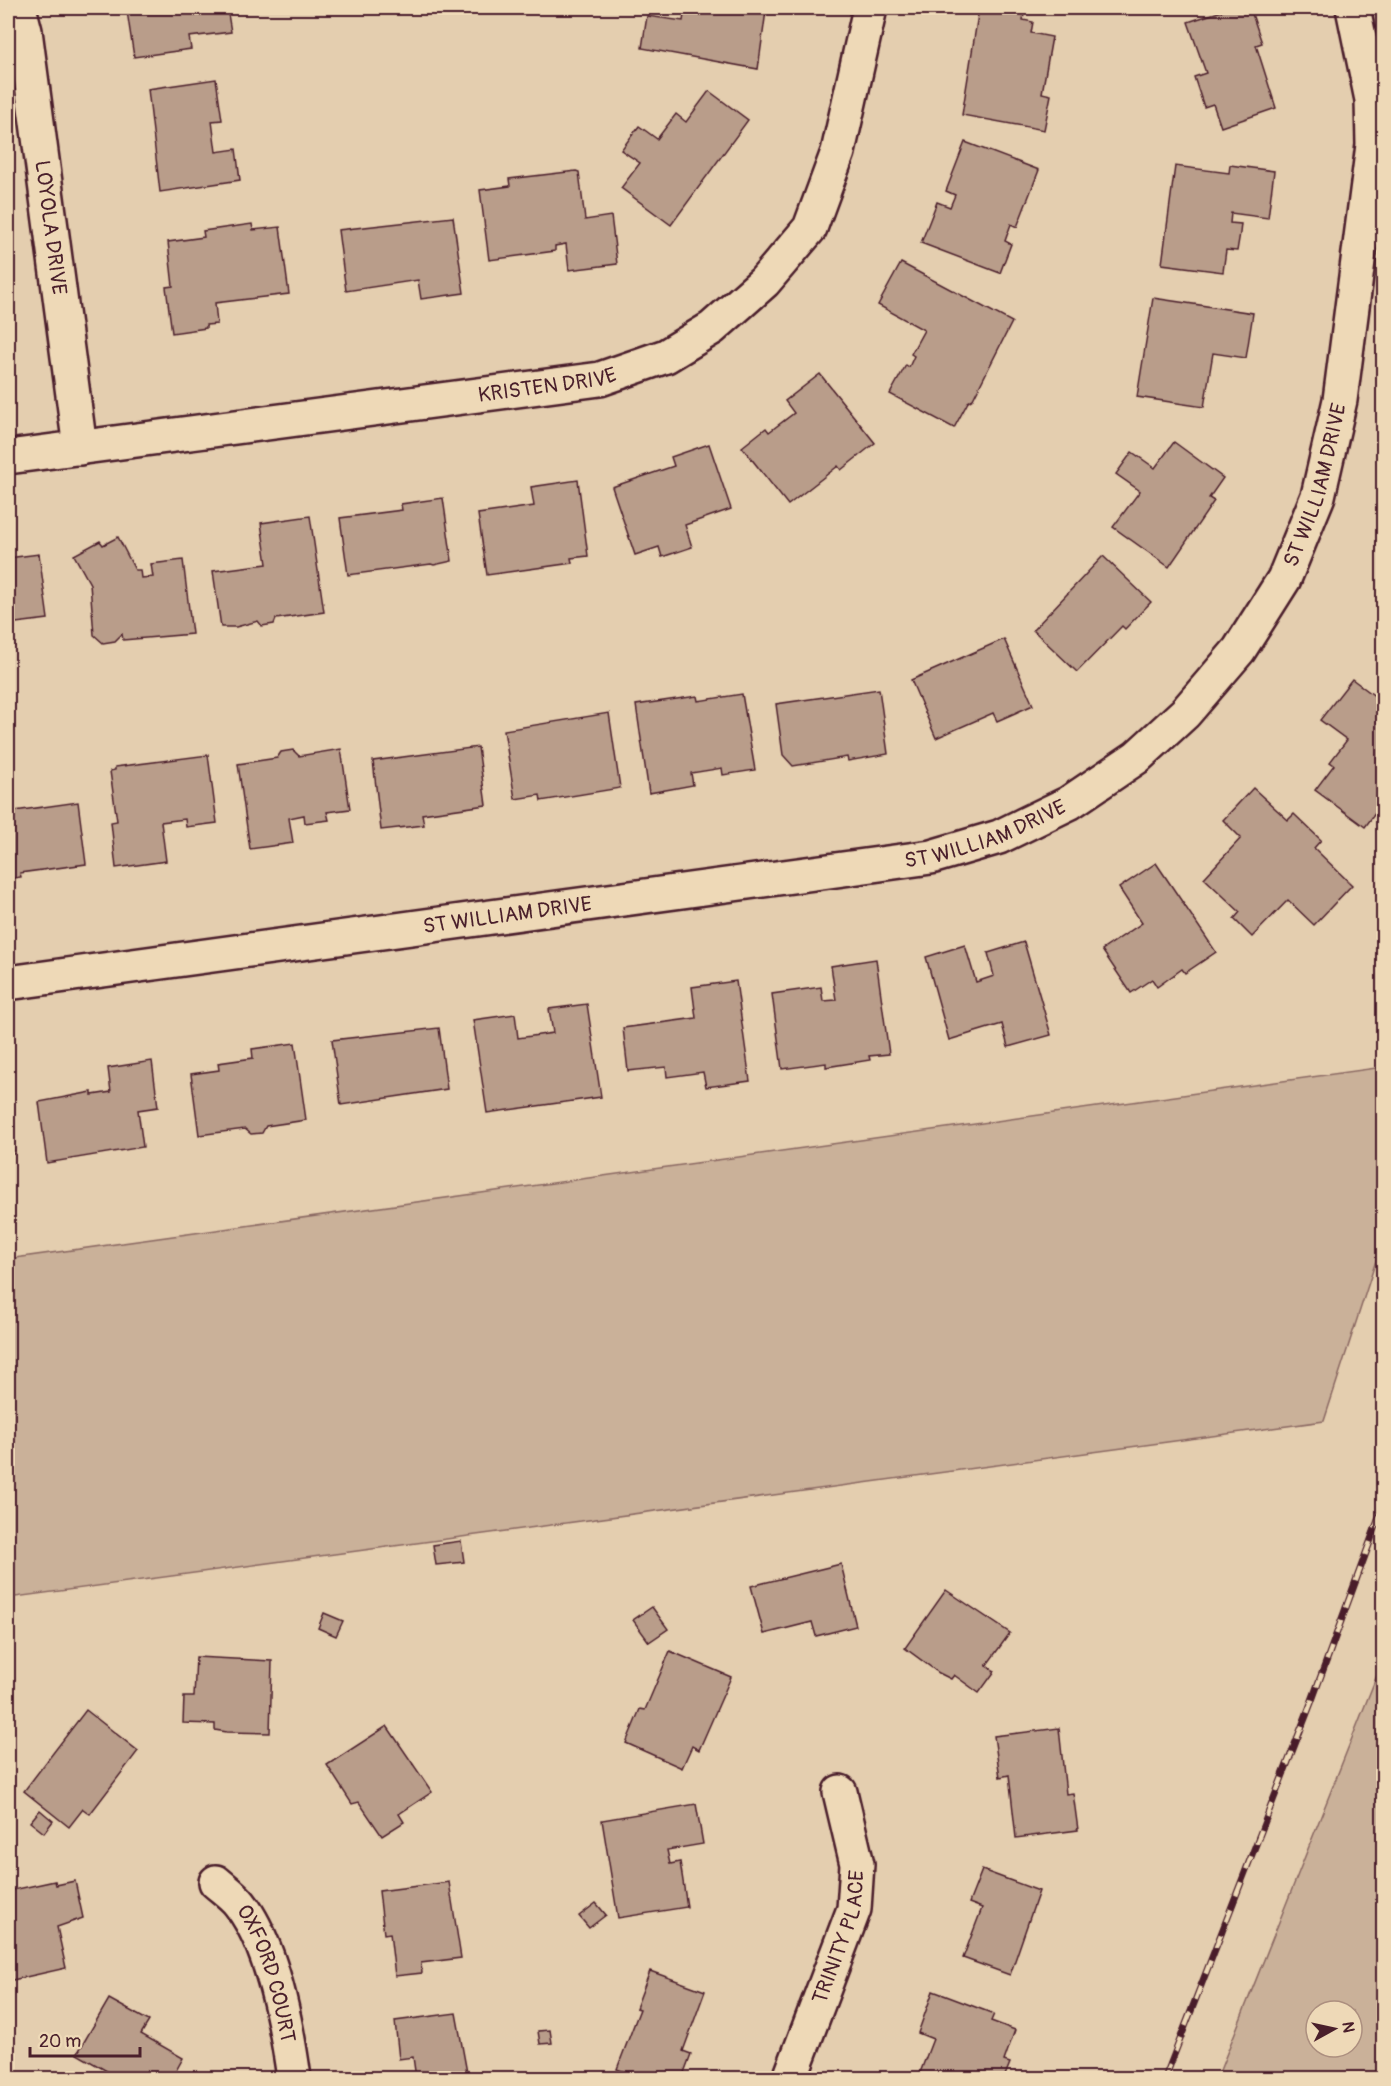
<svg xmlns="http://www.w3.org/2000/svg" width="1391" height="2086" font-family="Pangolin,sans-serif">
	<rect width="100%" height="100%" fill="#e4ceaf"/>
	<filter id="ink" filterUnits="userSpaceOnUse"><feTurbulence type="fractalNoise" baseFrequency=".0167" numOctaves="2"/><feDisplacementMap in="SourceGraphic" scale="12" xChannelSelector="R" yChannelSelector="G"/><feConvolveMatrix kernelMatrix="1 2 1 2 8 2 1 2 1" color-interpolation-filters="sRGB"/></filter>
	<g filter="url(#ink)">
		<g fill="#cab199" stroke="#8a6862" stroke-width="1.5" fill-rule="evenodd">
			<path d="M1383,1067V1239L1324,1421L8,1598V1259Z"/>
			<path d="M1383,1660V2078H1217ZM1316,2011H1352V2047H1316Z"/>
		</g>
		<g fill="#b99d8a" stroke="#4a1f2b" stroke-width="1.5">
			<path d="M155,8H227L231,32L189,37L191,49L134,57L127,11Z"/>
			<path d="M685,8H772L771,12L766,11L758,69L642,48L647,16L683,21Z"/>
			<path d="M979,8H1025L1023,20L1033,22L1031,33L1052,37L1042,93L1051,95L1044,130L962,115Z"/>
			<path d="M1231,8H1250L1262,43L1256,45L1276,108L1221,127L1213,104L1204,107L1194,77L1206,73L1188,22Z"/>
			<path d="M216,79L222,120L212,121L216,152L236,149L240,180L160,192L148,89Z"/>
			<path d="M709,91L748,120L671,225L621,188L640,163L621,150L639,126L657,139L676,114L686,122Z"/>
			<path d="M965,142L1039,170L1017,227L1011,224L1005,241L1011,244L1000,273L921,243L937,202L950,207L955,195L946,191Z"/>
			<path d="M1230,165L1274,171L1268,218L1231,213L1230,223L1241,224L1240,233L1237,251L1226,250L1223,272L1162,264L1175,166L1229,173Z"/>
			<path d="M576,171L579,172L585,220L611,216L617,264L569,270L566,244L555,246V251L489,260L480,190L510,186L509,179Z"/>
			<path d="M453,217L464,293L421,299L418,280L346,291L338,230Z"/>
			<path d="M252,224L253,230L280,227L289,294L215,303L217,324L206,325V328L172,333L166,287L173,286L168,242L204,237L203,231Z"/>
			<path d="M901,263L1012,322L973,399L968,402L954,428L890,394L906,365L909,367L914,356L911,354L924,330L878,305Z"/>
			<path d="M1153,298L1253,313L1246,358L1213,353L1204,407L1137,397Z"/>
			<path d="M820,374L875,443L841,470L838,466L788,505L742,447L766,428L769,432L794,413L785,401Z"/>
			<path d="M1174,442L1223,478L1209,498L1214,501L1169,567L1113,527L1140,491L1116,474L1132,452L1155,468Z"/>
			<path d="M709,444L731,509L685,525L692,547L662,557L659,547L635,555L612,487L674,466L671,457Z"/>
			<path d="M578,480L588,556L571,558L572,563L487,575L478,514L534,506L531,487Z"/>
			<path d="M443,498L452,561L434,565L431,564L348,575L340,518L402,510L401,504Z"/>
			<path d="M310,516L324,612L276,619L274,624L262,626L258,621L236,627H221L213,571L267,564L261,523Z"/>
			<path d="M118,537L135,570H140L141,578L153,577L151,564L183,560L192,634L123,640L122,634L115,641L103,643L94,635L90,584L74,555L100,541L103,545Z"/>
			<path d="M39,554L48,619L8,624V558Z"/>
			<path d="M1103,556L1151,602L1125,629L1122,626L1077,672L1033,630Z"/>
			<path d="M1004,639L1033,705L997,721L993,713L936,738L911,680Z"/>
			<path d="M1352,679L1384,703L1378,713L1384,712V811L1379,808L1365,827L1315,790L1334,765L1330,762L1347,740L1320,720Z"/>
			<path d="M879,689L888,754L848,761L847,757L793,766L783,755L776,704Z"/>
			<path d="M742,694L755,770L723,775L722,768L691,773L693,785L649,793L636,705L697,696L698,701Z"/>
			<path d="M609,713L620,788L541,801L540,795L515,799L504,730Z"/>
			<path d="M478,747L486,805L422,814L424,825L381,830L373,761Z"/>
			<path d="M341,749L350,809L327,812L329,820L305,823L304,815L289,818L293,843L250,849L238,764L277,758L281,752L293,750L299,756Z"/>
			<path d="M208,755L217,823L186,827L185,819L161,822L166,861L116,868L111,822L117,821L110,771L115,770V767Z"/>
			<path d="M1253,788L1288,820L1294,814L1321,840L1314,848L1352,885L1314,925L1288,900L1252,937L1234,919L1240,912L1204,878L1241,838L1223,820Z"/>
			<path d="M78,802L86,864L20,873L21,877L8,879V812Z"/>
			<path d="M1156,863L1216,952L1185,973L1182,969L1157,987L1152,979L1131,993L1102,950L1142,923L1119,888Z"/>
			<path d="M1024,942L1051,1035L1008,1047L1002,1024L949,1040L926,957L965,945L976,982L994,976L988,953Z"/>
			<path d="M876,959L889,1054L869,1056L870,1060L826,1067V1063L782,1069L772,994L821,987L823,1001L836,1000L831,966Z"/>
			<path d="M736,981L750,1081L706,1087L703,1072L667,1077L666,1067L628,1071L623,1028L696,1018L692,987Z"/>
			<path d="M587,1004L601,1097L487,1113L473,1020L515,1014L518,1038L553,1033L549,1009Z"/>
			<path d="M439,1028L447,1089L341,1105L332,1040Z"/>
			<path d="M295,1043L306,1120L266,1126L262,1133L251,1134L245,1129L199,1135L191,1074L219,1070L218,1063L253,1058L252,1049Z"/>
			<path d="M152,1061L158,1107L138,1110L143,1147L47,1163L39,1102L92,1092V1095L111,1092L108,1068Z"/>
			<path d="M8,1102L14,1154L8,1155Z"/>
			<path d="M461,1541L464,1562L436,1565L433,1545Z"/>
			<path d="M841,1564L856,1626L816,1636L812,1622L764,1634L751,1586Z"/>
			<path d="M946,1590L1010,1633L986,1666L995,1671L979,1693L954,1675L951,1679L939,1673L905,1648Z"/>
			<path d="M652,1607L668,1629L649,1642L633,1620Z"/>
			<path d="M324,1613L343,1621L336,1636L318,1628Z"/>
			<path d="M670,1651L731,1677L699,1750L692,1746L682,1768L626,1743L640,1709L645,1710Z"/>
			<path d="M196,1657L272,1661L270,1733L227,1732L215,1730V1724L183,1723L184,1697H194Z"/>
			<path d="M86,1710L138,1751L90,1814L83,1809L69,1827L24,1791Z"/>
			<path d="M387,1726L432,1792L399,1814L404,1822L382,1836L359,1802L352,1804L327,1765Z"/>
			<path d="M1059,1728L1066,1794L1073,1793L1078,1830L1016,1838L1009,1775L1000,1777L994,1736Z"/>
			<path d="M696,1804L703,1844L667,1850L670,1864L680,1862L687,1907L618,1918L602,1820Z"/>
			<path d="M40,1810L53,1821L44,1833L30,1822Z"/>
			<path d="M982,1870L1039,1891L1010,1975L963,1958L982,1908L969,1903Z"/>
			<path d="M55,1881L56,1885L75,1881L83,1918L57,1927L66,1968L8,1981V1891Z"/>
			<path d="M449,1882L461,1958L421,1963L422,1973L395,1976L390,1933L384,1934L379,1891Z"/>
			<path d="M596,1903L606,1915L589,1928L579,1916Z"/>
			<path d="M650,1971L705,1991L683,2051L691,2054L682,2078H642L617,2069L640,2009L636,2008Z"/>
			<path d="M933,1991L994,2014L991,2021L1015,2030L1004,2061L1010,2063L1004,2078H918L933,2039L918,2033Z"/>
			<path d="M109,1999L149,2021L141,2034L183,2058L172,2078H119L77,2054Z"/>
			<path d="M456,2013L468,2078H416L413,2057L399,2059L395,2021Z"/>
			<path d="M550,2030L552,2043L540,2044L538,2031Z"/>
		</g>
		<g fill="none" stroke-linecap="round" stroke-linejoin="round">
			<g stroke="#4a1f2b" stroke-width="38">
				<g id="street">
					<path id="s1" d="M19,8L25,31L80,448"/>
					<path id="s2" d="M8,457L600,379L666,356L712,328L764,282L810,228L838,152L870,8"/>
					<path id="s3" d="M8,983L931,857L999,837L1069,803L1137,757L1185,713L1239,650L1284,579L1318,496L1340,400L1373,145L1372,100L1353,8"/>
					<path id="s4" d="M216,1882C224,1889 234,1896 240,1904C272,1945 287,2027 294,2078"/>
					<path id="s5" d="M790,2078L854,1909L857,1864L840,1792"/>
				</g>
			</g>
			<use href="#street" stroke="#eed9b7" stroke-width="33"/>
			<g stroke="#4a1f2b" stroke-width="7">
				<path id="rail" d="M1165,2078L1311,1703L1384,1504"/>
			</g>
			<use href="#rail" stroke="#eed9b7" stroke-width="4.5" stroke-dasharray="14" stroke-linecap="butt"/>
		</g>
	</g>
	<g text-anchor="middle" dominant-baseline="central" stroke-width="6" stroke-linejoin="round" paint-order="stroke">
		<g font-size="21" fill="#4a1f2b" stroke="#eed9b7">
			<text stroke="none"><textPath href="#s1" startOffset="222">LOYOLA DRIVE</textPath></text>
			<text stroke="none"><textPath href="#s2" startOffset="544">KRISTEN DRIVE</textPath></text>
			<text stroke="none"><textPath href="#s3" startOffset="1494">ST WILLIAM DRIVE</textPath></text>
			<text stroke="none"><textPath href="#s3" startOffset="990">ST WILLIAM DRIVE</textPath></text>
			<text stroke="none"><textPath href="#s3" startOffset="504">ST WILLIAM DRIVE</textPath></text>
			<text stroke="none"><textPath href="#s5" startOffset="150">TRINITY PLACE</textPath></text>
			<text stroke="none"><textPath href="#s4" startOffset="108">OXFORD COURT</textPath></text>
		</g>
	</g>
	<rect width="1391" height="2086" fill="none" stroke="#eed9b7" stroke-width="30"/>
	<rect x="15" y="15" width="1361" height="2056" fill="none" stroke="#4a1f2b" stroke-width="2" filter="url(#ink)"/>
	<g transform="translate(1334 2029) rotate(82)"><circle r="28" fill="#eed9b7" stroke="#ac8f7f" stroke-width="1.5"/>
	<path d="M0-4.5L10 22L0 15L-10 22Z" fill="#4a1f2b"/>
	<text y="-9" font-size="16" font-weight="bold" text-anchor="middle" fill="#4a1f2b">N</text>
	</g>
	<path d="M30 2047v9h110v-9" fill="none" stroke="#4a1f2b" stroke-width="3"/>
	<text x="39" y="2047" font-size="18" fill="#4a1f2b" stroke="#eed9b7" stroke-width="4.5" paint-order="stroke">20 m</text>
</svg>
